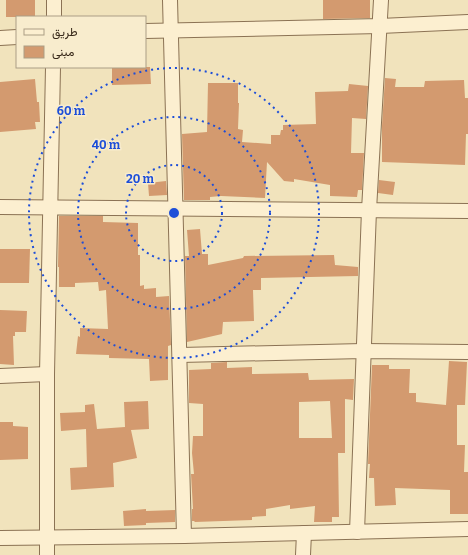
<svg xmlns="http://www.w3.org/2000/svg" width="468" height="555" font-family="Bitter,Vazirmatn,serif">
	<rect width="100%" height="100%" fill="#f1e3bc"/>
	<g fill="#d39a6f" fill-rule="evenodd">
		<rect x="6" y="0" width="29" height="17"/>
		<path d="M323,0H370V18L323,19Z"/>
		<path d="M112,67H150L151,84L112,85Z"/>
		<path d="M385,78L396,79L395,87H424L425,81L464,80L465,98H468V134H466L465,165L382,162V126Z"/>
		<path d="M35,79L37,102H39L40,122H35L36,129L0,132V82Z"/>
		<path d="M208,83H238V103H239L238,129L243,130L242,142L271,144V135H280L281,130H283V125L316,124L315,92L348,91L349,84L368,86L366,119L352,118L351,153H364L362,190H358L357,197L330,196V185L294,179V182L284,181L267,162L265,198L221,196L210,197V200H184L182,134L207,132Z"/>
		<path d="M379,180L395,182L393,195L378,193Z"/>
		<path d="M166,181L167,195L149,196L148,183Z"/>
		<path d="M59,216H103V222L138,223V255H140V286L144,285V289L156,288V297L169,296L171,345L168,346V380L150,381L149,359L109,358V355L76,354L78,336L80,337V328L108,329L106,290L99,291L98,282L75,283V287H59V267H58Z"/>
		<path d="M200,229L202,254H208V265L243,258L244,256L334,255L335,265L358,267V276L261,278V290H253L254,321L223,322L222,334L187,342L185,256H189L187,230Z"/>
		<path d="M0,249H30L29,283H0Z"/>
		<path d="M0,310L27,311L26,332H15V336H13L14,365L0,364Z"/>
		<path d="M449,361L467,362L465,405H457V445H465L464,472H468V514H450V490L395,488L396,505L375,506L374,478H369L370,464H368L372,365H389V369H410L409,393H416V402L446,405Z"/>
		<path d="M227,362V368L252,367V374L308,373L309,380L354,379L353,400L345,399V453H338L339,517H332V522H314L315,506L290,509V505L266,509V516L252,517V520L195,522L194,521H192V509H193L191,474H194L192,453L193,436H203V404L189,403V370L211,369V363ZM330,401L332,438H299V402Z"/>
		<path d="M148,401L149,429L131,430L137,458L113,463L114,487L71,490L70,468L87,467L86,429L61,431L60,413L85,412V405L94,404L97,429L125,427L124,402Z"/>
		<path d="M0,422H13V426L28,427V459L0,460Z"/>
		<path d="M146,509V511L175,510V522L146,523V525L124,526L123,511Z"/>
	</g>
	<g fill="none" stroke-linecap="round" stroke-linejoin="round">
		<g stroke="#8b7254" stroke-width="16">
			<g id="street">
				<path d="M170,0L184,536"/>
				<path d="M54,17V0"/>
				<path d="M145,31L380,26L468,22"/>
				<path d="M0,38L17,37"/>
				<path d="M0,207L468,211"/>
				<path d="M180,355L363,351L468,352"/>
				<path d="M0,376L47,374"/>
				<path d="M357,532L369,210L381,0"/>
				<path d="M0,538L184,536L468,529"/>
				<path d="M47,555V374L53,67"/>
				<path d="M303,555L304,533"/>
			</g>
		</g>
		<use href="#street" stroke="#fcefd0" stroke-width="14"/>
	</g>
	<g fill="none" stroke="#1d4ed8" stroke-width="2" stroke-dasharray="2 4">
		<circle cx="174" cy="213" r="48"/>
		<circle cx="174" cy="213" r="96"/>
		<circle cx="174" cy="213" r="145"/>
	</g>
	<circle cx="174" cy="213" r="6" fill="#1d4ed8" stroke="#f8eccd" stroke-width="2"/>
	<g font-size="12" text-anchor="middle" font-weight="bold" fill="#1d4ed8" stroke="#f8eccd" stroke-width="3" stroke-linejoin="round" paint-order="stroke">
		<text x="71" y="115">60 m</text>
		<text x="106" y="149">40 m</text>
		<text x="140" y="183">20 m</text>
	</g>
	<rect x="16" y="16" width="130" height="52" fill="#f8eccd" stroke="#ab9e85"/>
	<rect x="24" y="29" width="20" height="6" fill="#fcefd0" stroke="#ab9e85"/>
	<text x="52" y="36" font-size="12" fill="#38291a">طريق</text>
	<rect x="24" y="46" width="20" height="12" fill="#d39a6f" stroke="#ab9e85"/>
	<text x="52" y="56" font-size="12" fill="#38291a">مبنى</text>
</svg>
